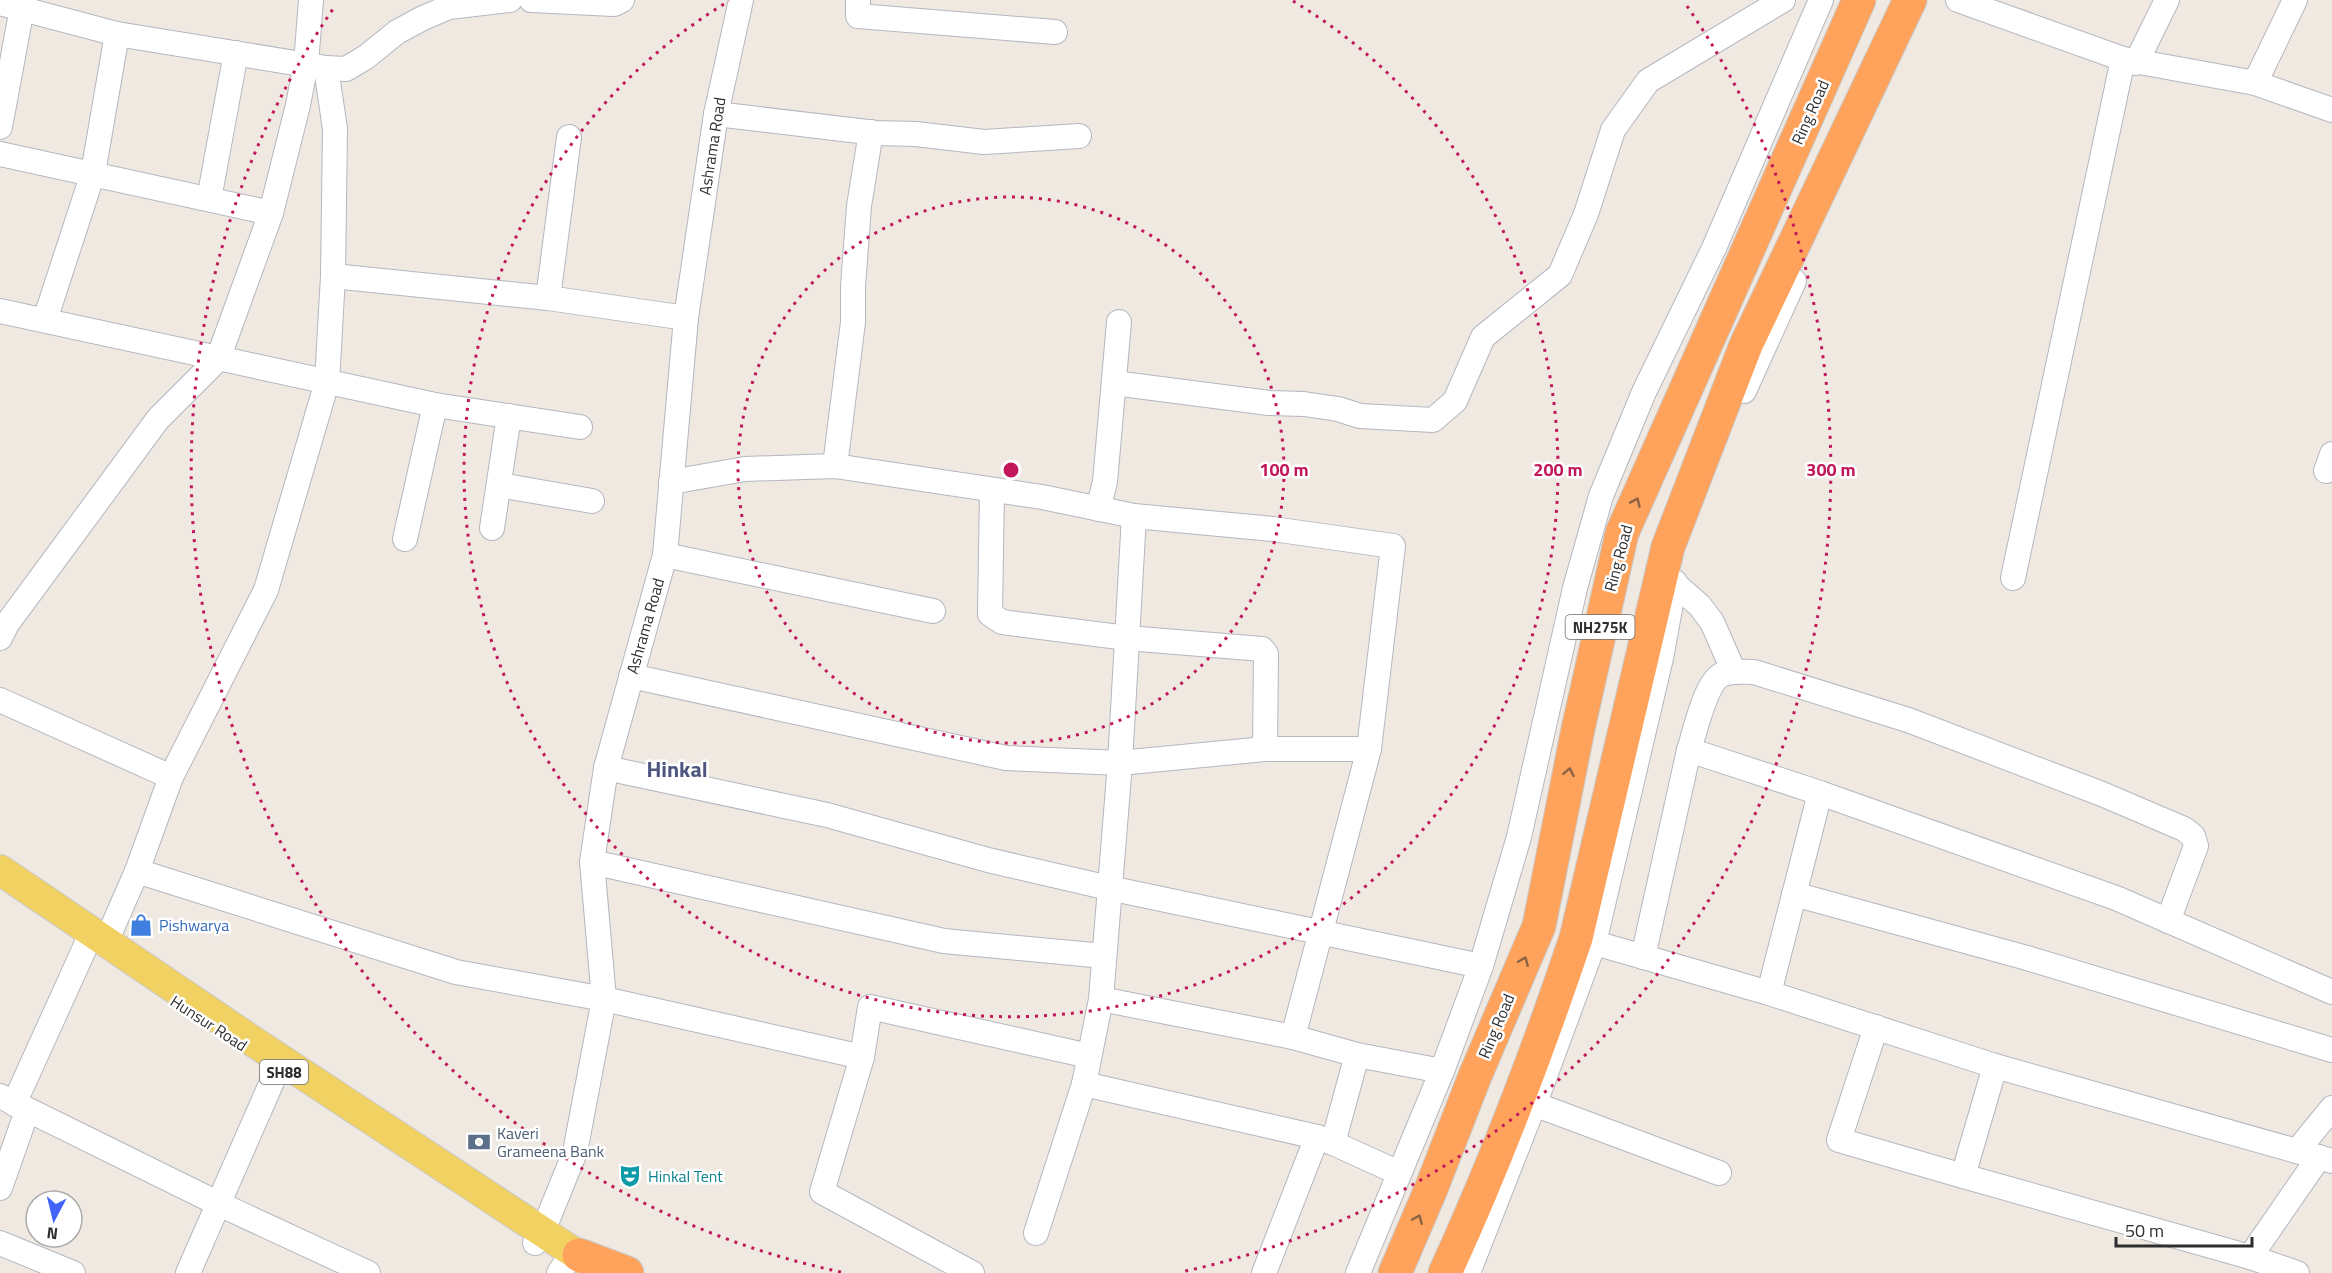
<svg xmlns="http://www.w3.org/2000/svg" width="2332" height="1273" font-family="'Titillium Web',sans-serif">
	<rect width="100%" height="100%" fill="#efe9e1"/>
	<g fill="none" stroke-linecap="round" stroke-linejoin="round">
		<g stroke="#b4b7c1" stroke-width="26">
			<g id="minor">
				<path d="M531,0L614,4L622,0"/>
				<path d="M858,0V16L1055,32"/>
				<path d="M1958,0L2123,59L2255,83L2332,110"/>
				<path d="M0,3L117,34L326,68L346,69L366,57L397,32L423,18L449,7L510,0"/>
				<path d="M2136,63L2167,0"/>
				<path d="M2255,83L2295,0"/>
				<path d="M716,114L876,133L916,134L984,142L1079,136"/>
				<path d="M0,127L22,8"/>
				<path d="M0,154L271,213"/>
				<path d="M209,199L236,53"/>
				<path d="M333,276L548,298L686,318"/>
				<path d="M548,298L569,137"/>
				<path d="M0,311L435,405L580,427"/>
				<path d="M45,320L93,173L117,34"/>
				<path d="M1114,383L1269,403L1304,404L1338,409L1360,416L1433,420L1455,401L1483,337L1560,275L1586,214L1613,130L1648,81L1783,0"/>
				<path d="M1744,391L1794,281"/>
				<path d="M835,466L853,322V286L859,206L871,132"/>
				<path d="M2326,471L2332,454"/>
				<path d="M671,482L745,469L835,466L1042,497L1134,516L1273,529L1393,546L1369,749L1293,1037"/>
				<path d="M499,485L592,501"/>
				<path d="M992,490L990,614L1002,622L1127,638L1262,649L1266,654L1265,749"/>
				<path d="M1098,509L1105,482L1119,322"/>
				<path d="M492,528L509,416"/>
				<path d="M405,539L435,405"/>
				<path d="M665,555L933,611"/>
				<path d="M2013,578L2123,59"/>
				<path d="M1675,584L1700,606L1712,622L1734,672"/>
				<path d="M0,638L7,624L158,419L218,359L271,213L298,105L306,64L311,0"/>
				<path d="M631,676L1006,758L1120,763L1265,749H1369"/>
				<path d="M0,700L171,777"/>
				<path d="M1689,750C1695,732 1705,684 1721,675C1730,670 1744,672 1754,672L1908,720L2102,794L2184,829L2193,836L2196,846L2168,921"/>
				<path d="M606,768L827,815L988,860L1109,888L1481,966"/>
				<path d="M1820,793L2116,898L2332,992"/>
				<path d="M592,862L944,941L1104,956"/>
				<path d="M137,871L456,972L604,999L862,1057"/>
				<path d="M1794,894L2027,958L2332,1050"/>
				<path d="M1581,939L1769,993L1995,1066L2332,1161"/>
				<path d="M106,942L137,871L171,777L266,590L327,382L333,276L335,129L326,68"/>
				<path d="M1643,957L1689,750L1820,793L1769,993"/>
				<path d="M1101,999L1293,1037L1357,1055L1442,1071"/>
				<path d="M1876,1027L1839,1140L1963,1176"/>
				<path d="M1995,1066L1963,1176L2250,1257L2297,1273"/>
				<path d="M1084,1084L1317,1137L1333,1143L1399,1173"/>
				<path d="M0,1096L217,1203L368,1273"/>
				<path d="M14,1104L87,943"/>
				<path d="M1534,1104L1719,1173"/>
				<path d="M1333,1143L1357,1055"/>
				<path d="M2297,1151L2332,1108"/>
				<path d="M0,1188L27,1111"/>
				<path d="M1036,1233L1084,1084L1101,999L1120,763L1134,516"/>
				<path d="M0,1243L73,1273"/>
				<path d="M535,1243L543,1231L575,1152L604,999L592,862L606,768L665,555L686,318L716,114L741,0"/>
				<path d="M2250,1257L2319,1157"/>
				<path d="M188,1273L278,1068"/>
				<path d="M559,1273L565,1264"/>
				<path d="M972,1273L822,1192L862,1057L870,1007L1089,1056"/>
				<path d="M1264,1273L1317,1137"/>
				<path d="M1358,1273L1442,1071L1481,966L1519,837L1575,588L1601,496L1644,392L1714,248L1821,0"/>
				<path d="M1468,1273L1542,1084L1594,943L1661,658L1675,582"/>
			</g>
		</g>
		<g stroke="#c9c9c9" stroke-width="32">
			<path id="major" d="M0,870L254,1042L599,1269"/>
		</g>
		<g stroke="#c9c9c9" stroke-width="35">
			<g id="highway">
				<path d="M579,1255L627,1273"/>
				<path d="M1395,1273L1431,1189L1475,1076L1539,926L1578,729L1622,533L1859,0"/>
				<path d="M1445,1273C1495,1164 1538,1051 1576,938L1668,547L1746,345L1910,0"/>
			</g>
		</g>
		<use href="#minor" stroke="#fff" stroke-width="24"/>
		<use href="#major" stroke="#f2d163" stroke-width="30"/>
		<use href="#highway" stroke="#ffa35c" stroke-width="33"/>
	</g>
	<defs><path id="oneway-chevron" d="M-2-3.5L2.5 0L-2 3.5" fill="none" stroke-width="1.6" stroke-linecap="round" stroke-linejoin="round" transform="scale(1.5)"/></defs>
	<g stroke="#8c6343">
		<use href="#oneway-chevron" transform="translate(1636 502) rotate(-66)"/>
		<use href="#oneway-chevron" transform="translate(1569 772) rotate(-79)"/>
		<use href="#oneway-chevron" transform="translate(1524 961) rotate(-67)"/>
		<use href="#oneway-chevron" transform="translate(1418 1219) rotate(-67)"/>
	</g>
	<g fill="none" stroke="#c2185b" stroke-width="3" stroke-dasharray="3 6">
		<circle cx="1011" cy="470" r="273"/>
		<path d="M1293 1A547 547 0 1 1 729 1"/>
		<path d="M841 1272A820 820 0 0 1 335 6M1687 6A820 820 0 0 1 1181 1272"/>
	</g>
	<defs>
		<g id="shop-bare" transform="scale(1.8)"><path d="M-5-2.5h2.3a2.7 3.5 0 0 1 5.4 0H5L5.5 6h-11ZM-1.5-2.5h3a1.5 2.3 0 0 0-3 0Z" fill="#3f7fe0" stroke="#fff" stroke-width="2.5" paint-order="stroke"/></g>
		<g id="bank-bare" transform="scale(1.8)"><path d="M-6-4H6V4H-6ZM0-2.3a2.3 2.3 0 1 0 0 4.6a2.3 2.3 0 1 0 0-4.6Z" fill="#5c6f8a" stroke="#fff" stroke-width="2.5" paint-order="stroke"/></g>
		<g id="theatre-bare" transform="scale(1.8)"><path d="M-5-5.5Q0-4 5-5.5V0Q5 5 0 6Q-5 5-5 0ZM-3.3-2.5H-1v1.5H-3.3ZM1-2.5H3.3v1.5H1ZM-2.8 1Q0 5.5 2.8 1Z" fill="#0f9aa8" stroke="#fff" stroke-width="2.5" paint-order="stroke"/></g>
	</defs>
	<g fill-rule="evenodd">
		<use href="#shop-bare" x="141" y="925"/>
		<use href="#bank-bare" x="479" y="1142"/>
		<use href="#theatre-bare" x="630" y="1176"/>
	</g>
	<g text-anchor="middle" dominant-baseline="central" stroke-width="5" stroke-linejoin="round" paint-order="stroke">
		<g fill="#fff" stroke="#6d6d6d" stroke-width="1.5">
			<rect x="1565.5" y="615" width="69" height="24" rx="4.5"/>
			<rect x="260" y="1060" width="48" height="24" rx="4.5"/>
		</g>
		<g font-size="15" font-weight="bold" fill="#2e2e2e">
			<text x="1600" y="627">NH275K</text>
			<text x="284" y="1072">SH88</text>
		</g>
		<g font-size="16" fill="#2e2e2e" stroke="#fff">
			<text transform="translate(1810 112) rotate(-66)">Ring Road</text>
			<text transform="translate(712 146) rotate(-81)">Ashrama Road</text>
			<text transform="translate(1618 558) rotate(-75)">Ring Road</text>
			<text transform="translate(645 626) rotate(-74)">Ashrama Road</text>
			<text transform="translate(209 1023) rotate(33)">Hunsur Road</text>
			<text transform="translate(1496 1026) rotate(-67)">Ring Road</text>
		</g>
		<g font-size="16" fill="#366cbe" stroke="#fff" text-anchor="start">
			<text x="159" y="925">Pishwarya</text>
		</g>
		<g font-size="16" fill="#4e5e75" stroke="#fff" text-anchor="start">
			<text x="497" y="1133">Kaveri<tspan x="497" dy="18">Grameena Bank</tspan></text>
		</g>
		<g font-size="16" fill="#0d838f" stroke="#fff" text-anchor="start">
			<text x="648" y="1176">Hinkal Tent</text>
		</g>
		<g font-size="22" font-weight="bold" fill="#4d5680" stroke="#fff">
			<text x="677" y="769">Hinkal</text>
		</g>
	</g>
	<circle cx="1011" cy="470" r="9" fill="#c2185b" stroke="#fff" stroke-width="3"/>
	<g font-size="18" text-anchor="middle" font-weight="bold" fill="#c2185b" stroke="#fff" stroke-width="5" stroke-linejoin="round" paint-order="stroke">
		<text x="1284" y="476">100 m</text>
		<text x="1558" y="476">200 m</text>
		<text x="1831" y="476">300 m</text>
	</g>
	<g transform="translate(54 1219) rotate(187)"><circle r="28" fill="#ffffff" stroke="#ababab" stroke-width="1.5"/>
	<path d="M0-4.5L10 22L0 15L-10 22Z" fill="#4264fb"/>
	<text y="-9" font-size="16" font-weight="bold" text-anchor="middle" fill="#2e2e2e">N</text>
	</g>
	<path d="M2116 1237v9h136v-9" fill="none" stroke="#2e2e2e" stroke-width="3"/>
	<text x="2125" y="1237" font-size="18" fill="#2e2e2e" stroke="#ffffff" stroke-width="4.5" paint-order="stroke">50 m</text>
</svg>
